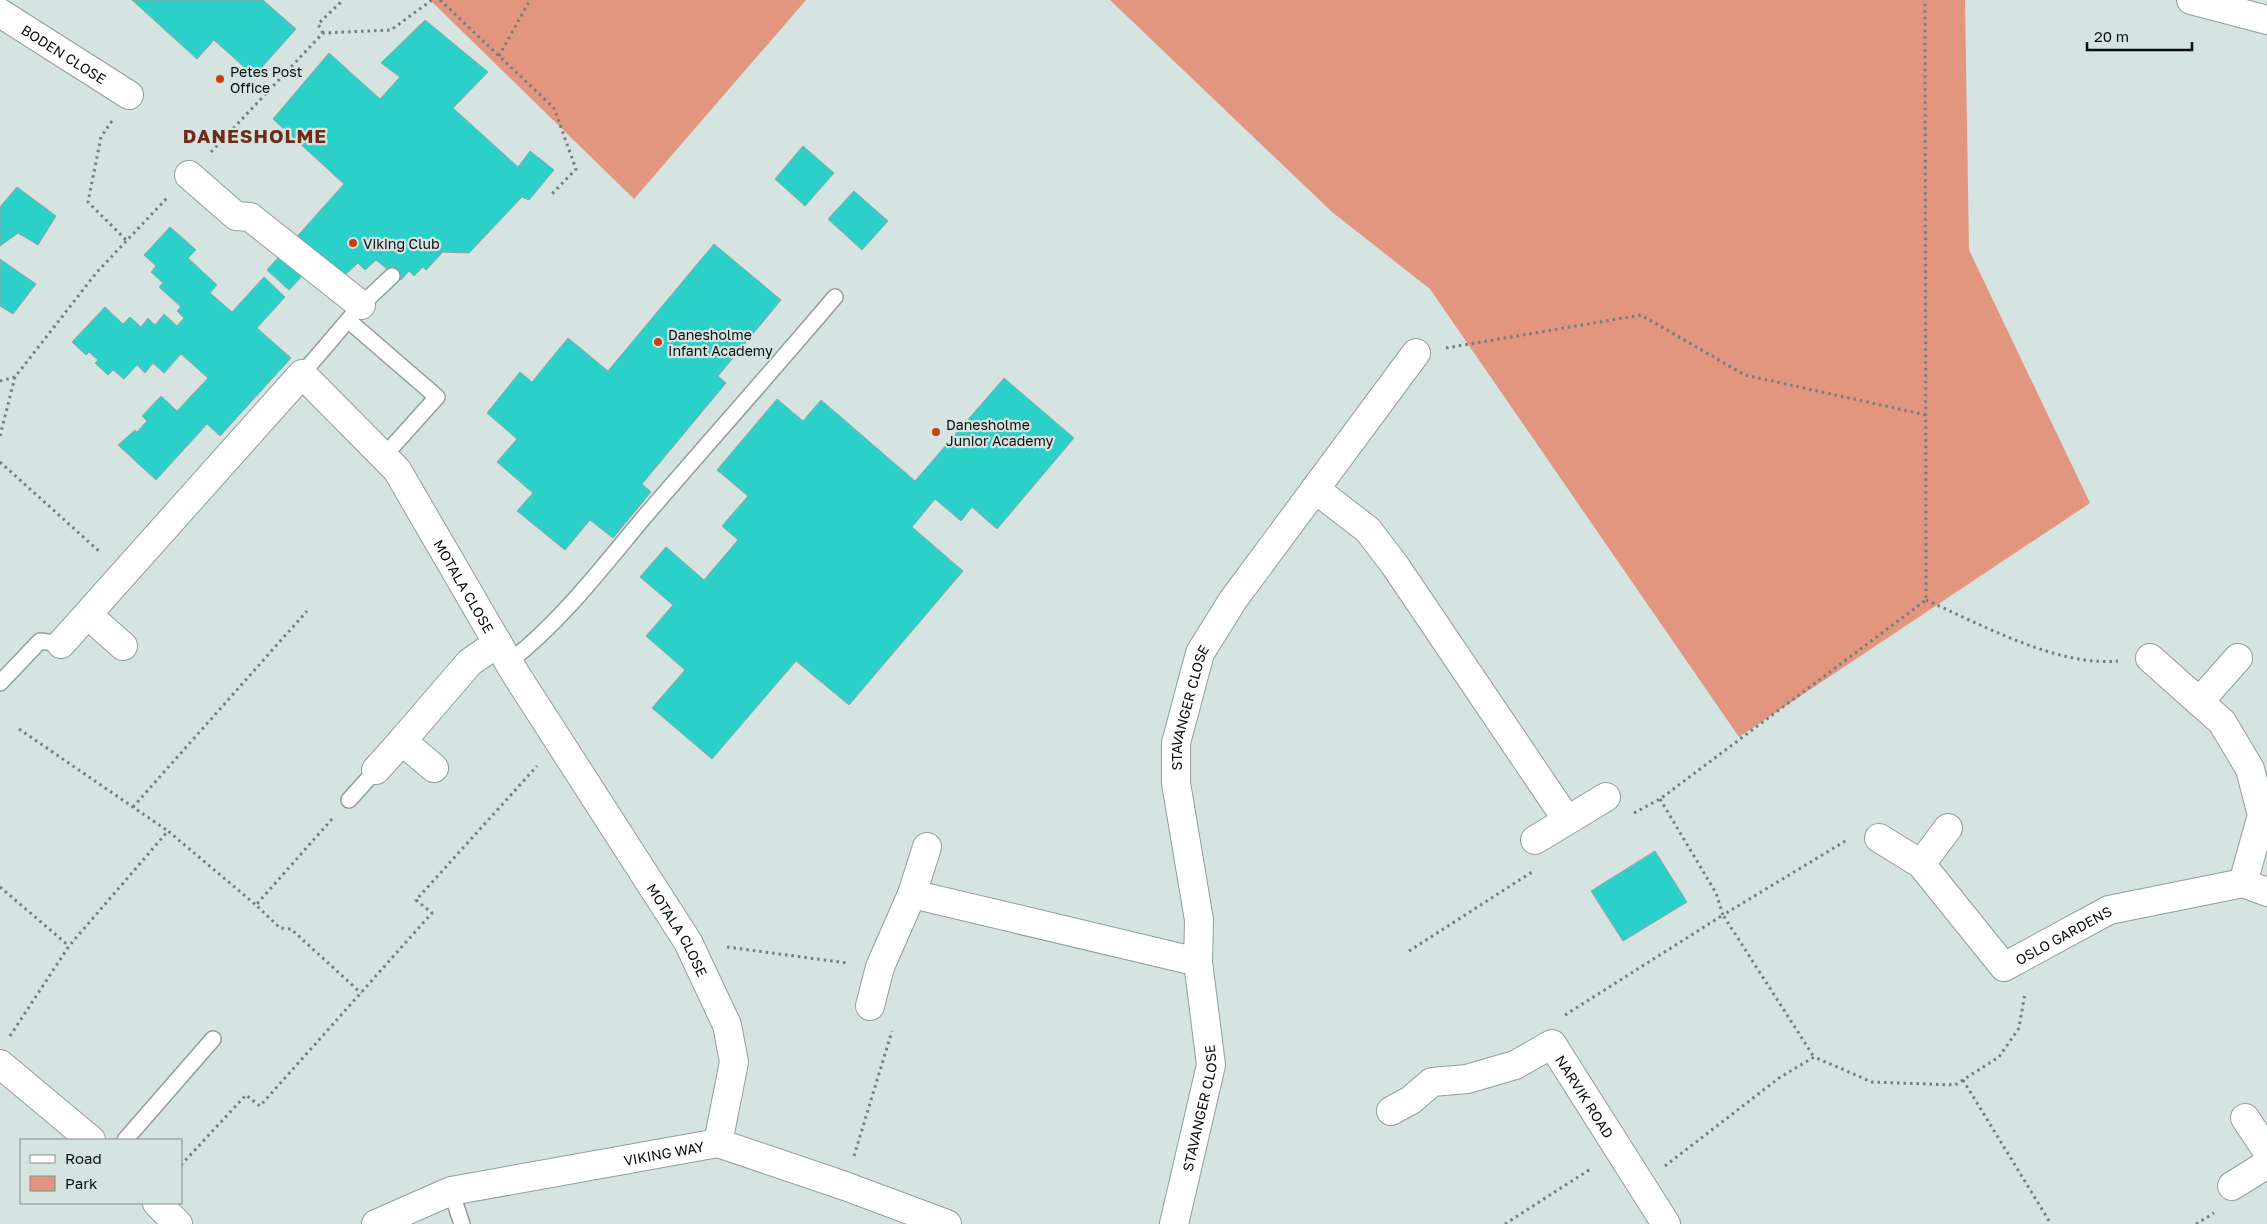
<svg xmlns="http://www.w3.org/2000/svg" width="2267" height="1224" font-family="'Golos Text',sans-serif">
	<rect width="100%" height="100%" fill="#d5e3e1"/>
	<g fill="#e29680">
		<path d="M430,0H806L634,199Z"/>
		<path d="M1110,0H1965L1969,250L2090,503L1739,737L1430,289L1332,212Z"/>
	</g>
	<g fill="#2bd1c9" stroke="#95a2a1">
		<path d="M132,0H263L296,29L254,76L214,40L197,59Z"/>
		<path d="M425,20L488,72L453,108L518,167L530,151L554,170L529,200L522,197L469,253L443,252L426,270L423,267L414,276L409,271L401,280L376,260L365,270L358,263L343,277L321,256L289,290L267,270L344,184L273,119L329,53L380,99L400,77L381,63Z"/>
		<path d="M803,146L834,173L805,206L775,179Z"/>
		<path d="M17,187L56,216L38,245L18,233L0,246V207Z"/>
		<path d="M854,191L888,221L862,250L828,219Z"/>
		<path d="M170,227L196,250L188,258L217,285L210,293L232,312L264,277L285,297L257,328L291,358L220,436L207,424L156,480L118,445L135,430L137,432L147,421L142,416L161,396L177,411L208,378L181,354L164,373L153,363L145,373L137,365L124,379L113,370L108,375L95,363L98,360L89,352L86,355L72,342L105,307L123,324L130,317L141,327L148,318L155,325L164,314L177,326L184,318L177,311L181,307L159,287L163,283L151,272L156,266L144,255Z"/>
		<path d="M714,244L781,300L718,376L726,383L642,484L651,492L613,538L590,520L565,550L517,511L533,493L497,462L517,439L487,413L520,372L532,382L568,338L608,371Z"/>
		<path d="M0,259L36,284L13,314L0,306Z"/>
		<path d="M1004,378L1074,438L997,529L972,507L961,521L935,499L912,527L963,571L849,705L796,661L712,759L652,708L685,670L646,636L673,605L640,577L666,547L704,580L738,540L722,526L748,496L717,470L777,399L803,421L821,400L915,481Z"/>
		<path d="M1655,851L1687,902L1623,941L1591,891Z"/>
	</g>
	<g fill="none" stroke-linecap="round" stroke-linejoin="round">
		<g stroke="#919e9d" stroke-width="18">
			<g id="lane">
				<path d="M349,321L437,397L384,456"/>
				<path d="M302,374L361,305L392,276"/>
				<path d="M509,662C562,621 603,566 646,515C709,442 773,370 835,297"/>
				<path d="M0,683L40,641L61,644"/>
				<path d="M349,800L376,770"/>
				<path d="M125,1140L213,1039"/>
				<path d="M451,1191L462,1224"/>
			</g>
		</g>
		<g stroke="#919e9d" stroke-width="30">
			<g id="street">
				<path d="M2191,0L2267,20"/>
				<path id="s1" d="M0,13L129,95"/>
				<path d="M189,175L236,216L250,217L361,305"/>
				<path d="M1315,489L1368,530L1394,564L1567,820"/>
				<path d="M88,615L123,646"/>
				<path id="s2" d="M61,644L302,374L397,470L515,673L688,942L727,1025L734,1062L718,1143"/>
				<path d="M2150,658L2222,722L2250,769L2262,815L2243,883"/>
				<path d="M2199,702L2238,658"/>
				<path d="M434,768L402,741L470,662L498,643"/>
				<path d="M376,770L402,741"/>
				<path id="s3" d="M1879,838L1921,864L2004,967L2109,910L2243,883L2267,892"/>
				<path d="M1535,840L1606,797"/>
				<path d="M1921,864L1948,828"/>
				<path d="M912,894L927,847"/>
				<path d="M870,1006L880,967L912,894L1198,962"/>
				<path d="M0,1064L91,1140"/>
				<path id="s4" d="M1391,1111L1411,1100L1432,1082L1467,1079L1515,1065L1552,1044L1666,1224"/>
				<path d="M2245,1118L2267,1151"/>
				<path d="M2232,1186L2267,1164"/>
				<path d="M157,1203L178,1224"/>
				<path id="s5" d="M1174,1224L1211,1065L1198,962L1199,920L1176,783V743L1200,653L1233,600L1416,353"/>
			</g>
		</g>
		<g stroke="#919e9d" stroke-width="30">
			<g id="secondary">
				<path id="s6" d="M376,1224L451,1191L718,1143L845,1186L947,1224"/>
			</g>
		</g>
		<g stroke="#747e7d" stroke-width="3" stroke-dasharray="2.5 4" stroke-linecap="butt">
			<path d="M440,0L554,108L576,169L551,195"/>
			<path d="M323,33L318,24L343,0"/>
			<path d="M499,56L530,0"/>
			<path d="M112,121L101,137L88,202L127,241"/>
			<path d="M211,152L323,33L391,30L432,0"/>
			<path d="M1446,348L1641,315L1745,375L1926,415"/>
			<path d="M0,381L15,377L97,272L167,198"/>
			<path d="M0,436L15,377"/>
			<path d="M0,462L100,552"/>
			<path d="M1926,600C1980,624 2058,667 2118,661"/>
			<path d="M19,729L168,831"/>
			<path d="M1660,799L1716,893L1723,915L1847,840"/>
			<path d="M133,807L307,611"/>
			<path d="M1634,813L1660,799L1926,600L1925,0"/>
			<path d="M332,819L256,905L280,928L291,929L361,993"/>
			<path d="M0,887L69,946"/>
			<path d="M727,947L847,963"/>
			<path d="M1409,951L1532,872"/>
			<path d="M1565,1015L1723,915L1814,1057"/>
			<path d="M10,1036L69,946L168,831L256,905"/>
			<path d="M1963,1080L2051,1224"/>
			<path d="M854,1156L892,1031"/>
			<path d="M181,1165L246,1095L260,1106L432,913L416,900L537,766"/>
			<path d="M1665,1166L1779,1078L1814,1057L1872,1082L1955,1085L1999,1057L2019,1028L2025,993"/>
			<path d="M1505,1224L1592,1168"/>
			<path d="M2196,1224L2214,1213"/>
		</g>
		<use href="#lane" stroke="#fff" stroke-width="15"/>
		<use href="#street" stroke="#fff" stroke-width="28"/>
		<use href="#secondary" stroke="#fff" stroke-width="28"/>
	</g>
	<g fill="#c63f0c" stroke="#d5e3e1" stroke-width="2">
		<circle cx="220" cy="79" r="5"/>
		<circle cx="353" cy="243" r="5"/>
		<circle cx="658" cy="342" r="5"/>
		<circle cx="936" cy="432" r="5"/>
	</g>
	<g text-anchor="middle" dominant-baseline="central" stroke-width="4.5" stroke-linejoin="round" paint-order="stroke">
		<g font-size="14" fill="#0a0e0e" stroke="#d5e3e1">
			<text stroke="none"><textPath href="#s1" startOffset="76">BODEN CLOSE</textPath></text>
			<text stroke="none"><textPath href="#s2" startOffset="631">MOTALA CLOSE</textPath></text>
			<text stroke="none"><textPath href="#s5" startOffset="525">STAVANGER CLOSE</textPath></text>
			<text stroke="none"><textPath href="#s2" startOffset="1036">MOTALA CLOSE</textPath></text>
			<text stroke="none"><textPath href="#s3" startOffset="249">OSLO GARDENS</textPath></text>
			<text stroke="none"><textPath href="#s4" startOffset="240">NARVIK ROAD</textPath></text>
			<text stroke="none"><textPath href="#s5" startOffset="119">STAVANGER CLOSE</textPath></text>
			<text stroke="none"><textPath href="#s6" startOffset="298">VIKING WAY</textPath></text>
		</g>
		<g font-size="14" fill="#0a0e0e" stroke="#d5e3e1" text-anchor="start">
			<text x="230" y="71">Petes Post<tspan x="230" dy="16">Office</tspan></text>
			<text x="363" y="243">Viking Club</text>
			<text x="668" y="334">Danesholme<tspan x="668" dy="16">Infant Academy</tspan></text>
			<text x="946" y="424">Danesholme<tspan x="946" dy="16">Junior Academy</tspan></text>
		</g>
		<g font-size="19" font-weight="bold" letter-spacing="1" fill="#6e2c18" stroke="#d5e3e1">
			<text x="255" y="135">DANESHOLME</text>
		</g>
	</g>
	<rect x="20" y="1139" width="162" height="65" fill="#d5e3e1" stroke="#848e8d"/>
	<rect x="30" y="1155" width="25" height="8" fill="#ffffff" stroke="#848e8d"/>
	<text x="65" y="1164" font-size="15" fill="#0a0e0e">Road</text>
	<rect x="30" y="1176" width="25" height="15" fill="#e29680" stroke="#848e8d"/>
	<text x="65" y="1189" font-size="15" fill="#0a0e0e">Park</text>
	<path d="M2087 42v8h105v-8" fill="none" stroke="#0a0e0e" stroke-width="2.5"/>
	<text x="2094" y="42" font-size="15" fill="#0a0e0e" stroke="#d5e3e1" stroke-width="4" paint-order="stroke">20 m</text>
</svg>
